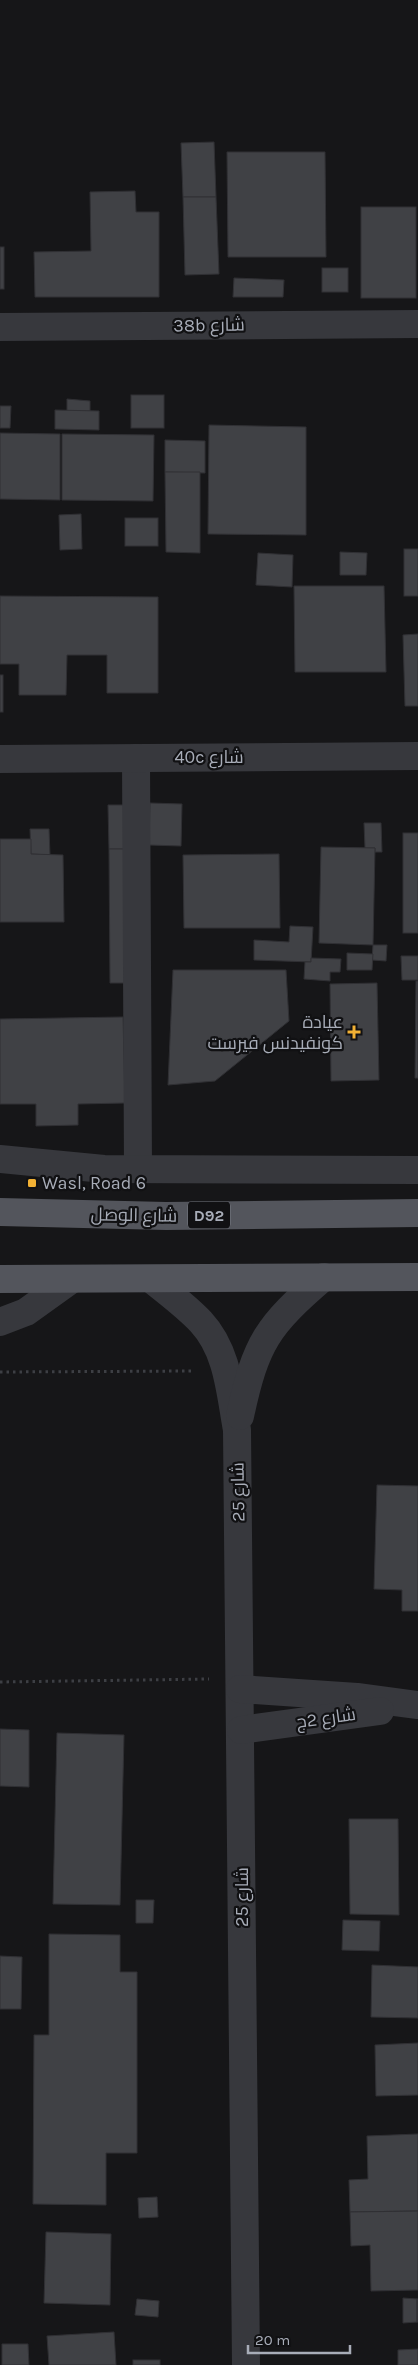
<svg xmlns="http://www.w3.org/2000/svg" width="418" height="2365" font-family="Karla,Cairo,sans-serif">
	<rect width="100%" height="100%" fill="#161618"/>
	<g fill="#404145" stroke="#303034">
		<path d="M214,142L216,197H183L181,143Z"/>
		<path d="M227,152H325L326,257H228Z"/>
		<path d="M135,191L136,212H159V297H35L34,252L91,251L90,192Z"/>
		<path d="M183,197H216L219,274L185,275Z"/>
		<rect x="361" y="207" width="55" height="91"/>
		<rect x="0" y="247" width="4" height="42"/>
		<rect x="322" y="268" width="26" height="24"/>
		<path d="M234,278L284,280L283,297H233Z"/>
		<rect x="131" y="395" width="33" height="33"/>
		<path d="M67,399L90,401V411H67Z"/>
		<path d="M0,406H11L10,428H0Z"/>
		<path d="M55,410L99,411V430L55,429Z"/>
		<path d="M209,425L306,427V535L208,534Z"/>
		<path d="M0,433L60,434V500L0,499Z"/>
		<path d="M62,434L154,435L153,501L62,500Z"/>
		<path d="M165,440L205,441V473L165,472Z"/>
		<path d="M165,472H200V553L166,552Z"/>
		<path d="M81,514L82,549L60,550L59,515Z"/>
		<rect x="125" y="518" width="33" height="28"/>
		<rect x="404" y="549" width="14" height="47"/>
		<path d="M340,552L367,553L366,575H340Z"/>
		<path d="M258,553L293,555L292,587L256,585Z"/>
		<path d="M294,586H384L386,672H295Z"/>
		<path d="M0,596L158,597V693H107V655H67L66,695H19V664H0Z"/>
		<path d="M418,634V706H405L403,635Z"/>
		<rect x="0" y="675" width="3" height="37"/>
		<path d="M150,803L182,804L181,846L149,845Z"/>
		<path d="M108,805H128V849H109Z"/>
		<path d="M364,823H381L382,852H375V848H365Z"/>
		<path d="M30,829H49L50,855L31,854Z"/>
		<rect x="403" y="833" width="15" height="100"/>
		<path d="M0,839H31V854L63,855L64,922H0Z"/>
		<path d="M321,847L375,848L373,945L319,943Z"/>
		<path d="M109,849H134L135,983H110Z"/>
		<path d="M279,854L280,928H184L183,855Z"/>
		<path d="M290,926L313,927L311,962L254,960V940L289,942Z"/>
		<path d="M373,945H387L386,961L372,960Z"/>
		<path d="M347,953L373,954L372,970H347Z"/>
		<path d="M401,956H418V980H402Z"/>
		<path d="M311,958L341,959L340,972H330V981L304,979L305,962H311Z"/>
		<path d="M173,970H286L289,1021L215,1081L168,1085Z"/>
		<path d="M416,981H418V1078H415Z"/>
		<path d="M377,983L379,1080L331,1081L330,984Z"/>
		<path d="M123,1017L125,1103L78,1104V1125L36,1126V1104H0V1019Z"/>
		<path d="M377,1485L418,1486V1611H402V1590L374,1589Z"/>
		<path d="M0,1729L29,1730V1787L0,1786Z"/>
		<path d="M57,1733L124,1735L120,1905L53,1904Z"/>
		<path d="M349,1819H398L399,1915L350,1914Z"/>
		<path d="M136,1900H154L153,1923H136Z"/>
		<path d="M343,1920L380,1921L379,1951L342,1950Z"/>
		<path d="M49,1934L120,1935V1972H137V2153H106V2205L33,2204L34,2035H49Z"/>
		<path d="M0,1956L22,1957L21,2009H0Z"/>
		<path d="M372,1965L418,1967V2018L371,2017Z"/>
		<path d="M418,2043V2095L376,2096L375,2045Z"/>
		<path d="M418,2134V2211L350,2212L349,2180L368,2179L367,2136Z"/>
		<path d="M157,2197L158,2217L139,2218L138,2198Z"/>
		<path d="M418,2211V2290L371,2291L370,2245L351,2246L350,2212Z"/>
		<path d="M46,2232L111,2234L110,2305L44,2303Z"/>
		<path d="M403,2298L417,2299V2322L403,2323Z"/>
		<path d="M137,2299L159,2301L158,2317L135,2315Z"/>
		<rect x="417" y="2299" width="1" height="23"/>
		<path d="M114,2332L116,2365H49L47,2336Z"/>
		<path d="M2,2344H28L29,2365H2Z"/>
		<path d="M418,2349V2365H398V2350Z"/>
		<rect x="133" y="2360" width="27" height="5"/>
	</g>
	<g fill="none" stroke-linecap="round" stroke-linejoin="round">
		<g stroke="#3d3f44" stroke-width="3" stroke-dasharray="2.5 4" stroke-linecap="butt">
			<path d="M0,1372L193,1371"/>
			<path d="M0,1682L209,1679"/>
		</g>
		<g stroke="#37383d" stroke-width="28">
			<path d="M0,327L418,324"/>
			<path d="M136,758L138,1169"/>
			<path d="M0,759L418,756"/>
			<path d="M0,1159L104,1169L418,1170"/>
			<path d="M151,1279C168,1293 186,1306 201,1322C228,1351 230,1392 237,1430L246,2365"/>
			<path d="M0,1322L26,1312L72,1279"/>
			<path d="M240,1416C256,1342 267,1326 324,1277"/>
			<path d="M240,1689L357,1697L418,1705"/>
			<path d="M241,1730L380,1711"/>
		</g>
		<g stroke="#53555c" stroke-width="28">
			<path d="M0,1212L166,1216L418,1213"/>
			<path d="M0,1279L418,1277"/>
		</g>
	</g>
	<g fill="#f2b134" stroke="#111113" stroke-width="2">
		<path d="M351.5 1024.5h5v5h5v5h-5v5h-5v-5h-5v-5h5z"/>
		<rect x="27" y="1178" width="10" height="10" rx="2.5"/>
	</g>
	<g text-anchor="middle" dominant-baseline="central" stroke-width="4.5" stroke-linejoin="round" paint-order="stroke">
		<rect fill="#111113" stroke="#7b7e86" stroke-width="1" x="188" y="1201.5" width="42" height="27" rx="4"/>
		<g font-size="16" font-weight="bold" fill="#a8adb8">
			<text x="209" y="1215">D92</text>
		</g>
		<g font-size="18" fill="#a8adb8" stroke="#111113">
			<text transform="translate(209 325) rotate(-1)">38b شارع</text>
			<text x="209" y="757">40c شارع</text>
			<text transform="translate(134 1215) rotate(1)">شارع الوصل</text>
			<text transform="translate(238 1492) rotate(-91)">شارع 25</text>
			<text transform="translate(326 1718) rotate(-8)">شارع 2ج</text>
			<text transform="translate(242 1897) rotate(-90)">شارع 25</text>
		</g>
		<g font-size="18" fill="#a8adb8" stroke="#111113" text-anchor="end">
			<text x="343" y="1022">عيادة<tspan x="343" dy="21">كونفيدنس فيرست</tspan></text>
			<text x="42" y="1183" text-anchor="start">Wasl, Road 6</text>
		</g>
	</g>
	<path d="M248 2345v8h102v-8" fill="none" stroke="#a8adb8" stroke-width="2.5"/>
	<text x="255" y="2345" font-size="15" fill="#a8adb8" stroke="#111113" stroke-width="4" paint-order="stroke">20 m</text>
</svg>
